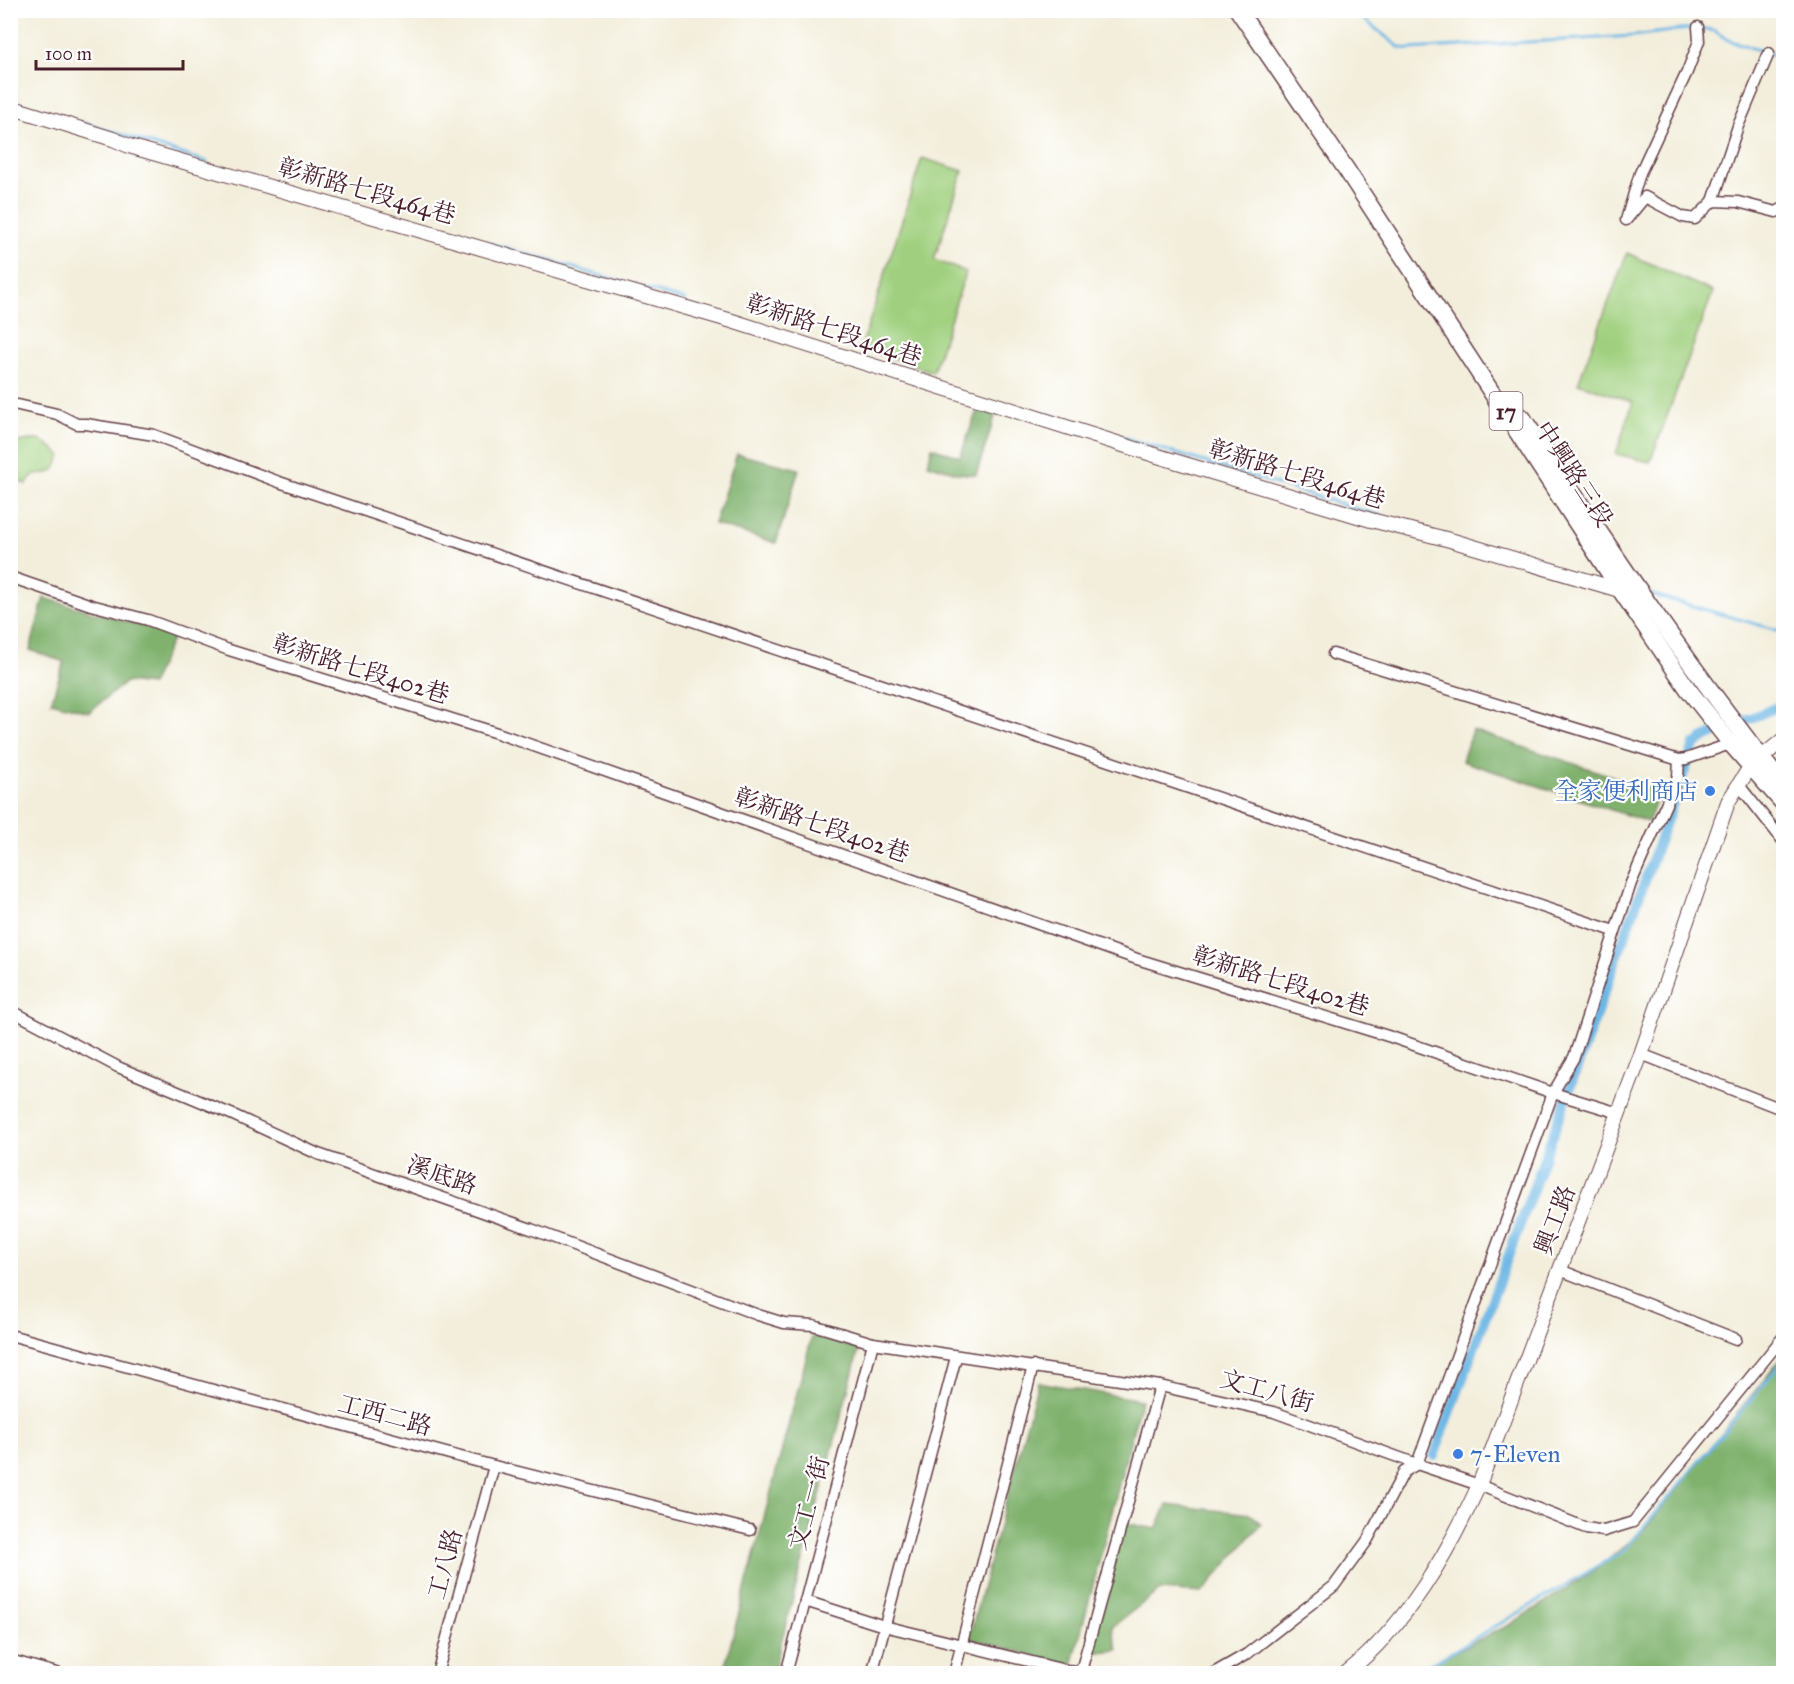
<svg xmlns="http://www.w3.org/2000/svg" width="1794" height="1684" font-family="'IM FELL Great Primer','Noto Serif TC',serif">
	<rect width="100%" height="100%" fill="#fff"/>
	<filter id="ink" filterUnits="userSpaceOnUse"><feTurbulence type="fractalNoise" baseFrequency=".0167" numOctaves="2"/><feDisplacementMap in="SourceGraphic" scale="12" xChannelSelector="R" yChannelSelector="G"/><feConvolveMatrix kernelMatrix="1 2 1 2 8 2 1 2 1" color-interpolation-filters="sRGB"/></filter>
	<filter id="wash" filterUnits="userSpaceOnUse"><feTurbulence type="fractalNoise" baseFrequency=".008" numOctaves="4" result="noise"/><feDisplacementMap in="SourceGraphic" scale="24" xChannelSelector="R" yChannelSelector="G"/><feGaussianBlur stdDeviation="1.35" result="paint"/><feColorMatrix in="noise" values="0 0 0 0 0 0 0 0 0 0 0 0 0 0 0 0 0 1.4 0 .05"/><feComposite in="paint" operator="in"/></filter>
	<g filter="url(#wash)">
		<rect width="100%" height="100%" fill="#f3eedb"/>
		<g fill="#a0d07f" stroke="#757855" stroke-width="1.5">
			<path d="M922,158L963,171L934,260L966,272L933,372L861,348Z"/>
			<path d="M1627,253L1713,292L1650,462L1616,454L1633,402L1578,383Z"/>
			<path d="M11,429L17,442C42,438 42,438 61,456C54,473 53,474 34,474L26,484L13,479L11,481Z"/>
		</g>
		<g fill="#80b26e" stroke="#65684c" stroke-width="1.5">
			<path d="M979,405L997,410L976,475L957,473L928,464L932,447L960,457Z"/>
			<path d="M737,454L799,469L776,543L714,524Z"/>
			<path d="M44,598L174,635L151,685L126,682L89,712L51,702L64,662L30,650Z"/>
			<path d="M1472,730L1660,792L1648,822L1462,761Z"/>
			<path d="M812,1336L859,1349L773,1673H723Z"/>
			<path d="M1783,1356V1673H1411L1511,1624L1597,1569L1646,1528Z"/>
			<path d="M1038,1382L1141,1400L1072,1666L969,1638Z"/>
			<path d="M1167,1505L1251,1514L1261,1524L1202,1593L1160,1590L1112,1627L1118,1650L1089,1653L1125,1523L1156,1529Z"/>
		</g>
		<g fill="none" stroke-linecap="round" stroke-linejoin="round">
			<g stroke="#6bb6e4" stroke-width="3">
				<path d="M1352,10L1399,47L1408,49L1633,36L1695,28"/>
				<path d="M1701,28L1715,31L1728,40L1784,58"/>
				<path d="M84,123L207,162"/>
				<path d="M443,230L685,300"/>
				<path d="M1037,411L1381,516"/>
				<path d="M1650,594L1784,632"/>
				<path d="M1414,1674L1624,1551L1784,1360"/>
			</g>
			<path stroke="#6bb6e4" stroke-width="10" d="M1434,1456L1535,1184L1694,745L1702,739L1784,704"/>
		</g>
	</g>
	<g filter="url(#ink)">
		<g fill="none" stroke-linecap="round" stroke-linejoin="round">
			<g stroke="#633e45" stroke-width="13">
				<g id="minor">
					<path d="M1698,27L1699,41L1687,72L1640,173L1626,220L1645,197L1683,217L1695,219L1713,201L1738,202L1776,212L1784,208"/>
					<path d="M1713,201L1738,126L1769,53"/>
					<path d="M18,405L57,414L77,424H86L154,435L279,482L1614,931"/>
					<path d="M10,577L91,605L148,620L229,650L497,733L1137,959L1391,1037L1553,1093L1619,1113"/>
					<path d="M1333,654L1679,760L1686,759L1736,742"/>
					<path d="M1739,785L1784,842"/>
					<path d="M10,1010L118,1067L231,1114L318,1154L531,1229L758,1315L784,1323L813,1325L873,1343L1160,1386L1274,1412L1417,1464L1479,1485L1586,1528L1604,1531L1633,1522L1784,1336"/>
					<path d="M1641,1054L1784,1110"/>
					<path d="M1560,1270L1736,1339"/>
					<path d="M10,1335L494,1466L750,1530"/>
					<path d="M805,1601L884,1626L1065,1670L1081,1671"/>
					<path d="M10,1660L60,1674"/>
					<path d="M437,1674L494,1466"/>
					<path d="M786,1674L873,1343"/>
					<path d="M872,1674L956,1357"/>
					<path d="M954,1674L1033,1366"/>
					<path d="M1083,1674L1081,1671L1160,1386"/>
					<path d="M1212,1674L1247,1654L1334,1586L1367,1541L1404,1472L1417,1464L1553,1093L1574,1057L1631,883L1678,777L1679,760"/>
				</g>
			</g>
			<g stroke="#633e45" stroke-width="16">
				<g id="tertiary">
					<path d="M10,107L113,139L129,146L732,321L1161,457L1371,520L1450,540L1626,592"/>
					<path d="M1345,1674C1407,1625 1447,1555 1479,1485L1641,1054L1728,802L1750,767L1784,739"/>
				</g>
			</g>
			<g stroke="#633e45" stroke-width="19">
				<g id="primary">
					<path d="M1238,10L1348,172L1621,591L1688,689L1731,744L1784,804"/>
					<path d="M1522,417C1606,543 1689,668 1784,786"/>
				</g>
			</g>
			<use href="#minor" stroke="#fff" stroke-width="10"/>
			<use href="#tertiary" stroke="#fff" stroke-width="14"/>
			<use href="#primary" stroke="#fff" stroke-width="16"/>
		</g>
	</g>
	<g fill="#3f7fe0" stroke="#fff" stroke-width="2">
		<circle cx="1710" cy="791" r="6"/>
		<circle cx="1458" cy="1454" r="6"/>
	</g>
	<g text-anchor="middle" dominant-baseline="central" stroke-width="4.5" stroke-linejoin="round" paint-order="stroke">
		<rect fill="#fff" stroke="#80626b" stroke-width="1.5" x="1489.5" y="392" width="33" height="38" rx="4.5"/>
		<g font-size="22" font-weight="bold" fill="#4a1f2b">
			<text x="1506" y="411">17</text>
		</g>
		<g font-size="24" fill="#4a1f2b" stroke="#fff">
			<text transform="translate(367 191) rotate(16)">彰新路七段464巷</text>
			<text transform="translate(834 330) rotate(18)">彰新路七段464巷</text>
			<text transform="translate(1297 474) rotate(17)">彰新路七段464巷</text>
			<text transform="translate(1574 474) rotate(57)">中興路三段</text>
			<text transform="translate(361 669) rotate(17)">彰新路七段402巷</text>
			<text transform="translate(822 825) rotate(19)">彰新路七段402巷</text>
			<text transform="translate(1281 981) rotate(17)">彰新路七段402巷</text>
			<text transform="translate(442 1175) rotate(19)">溪底路</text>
			<text transform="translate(1555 1220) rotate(-69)">興工路</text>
			<text transform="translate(1267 1391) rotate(16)">文工八街</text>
			<text transform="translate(385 1415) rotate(15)">工西二路</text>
			<text transform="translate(809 1503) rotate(-75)">文工一街</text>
			<text transform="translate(445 1564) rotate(-75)">工八路</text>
		</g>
		<g font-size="24" fill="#366cbe" stroke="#fff" text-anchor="end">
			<text x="1698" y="791">全家便利商店</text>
			<text x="1470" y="1454" text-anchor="start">7-Eleven</text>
		</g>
	</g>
	<rect width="1794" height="1684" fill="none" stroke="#fff" stroke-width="36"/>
	<path d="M36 60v9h147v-9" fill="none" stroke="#4a1f2b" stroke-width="3"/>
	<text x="45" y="60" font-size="18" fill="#4a1f2b" stroke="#ffffff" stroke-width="4.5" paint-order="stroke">100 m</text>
</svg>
